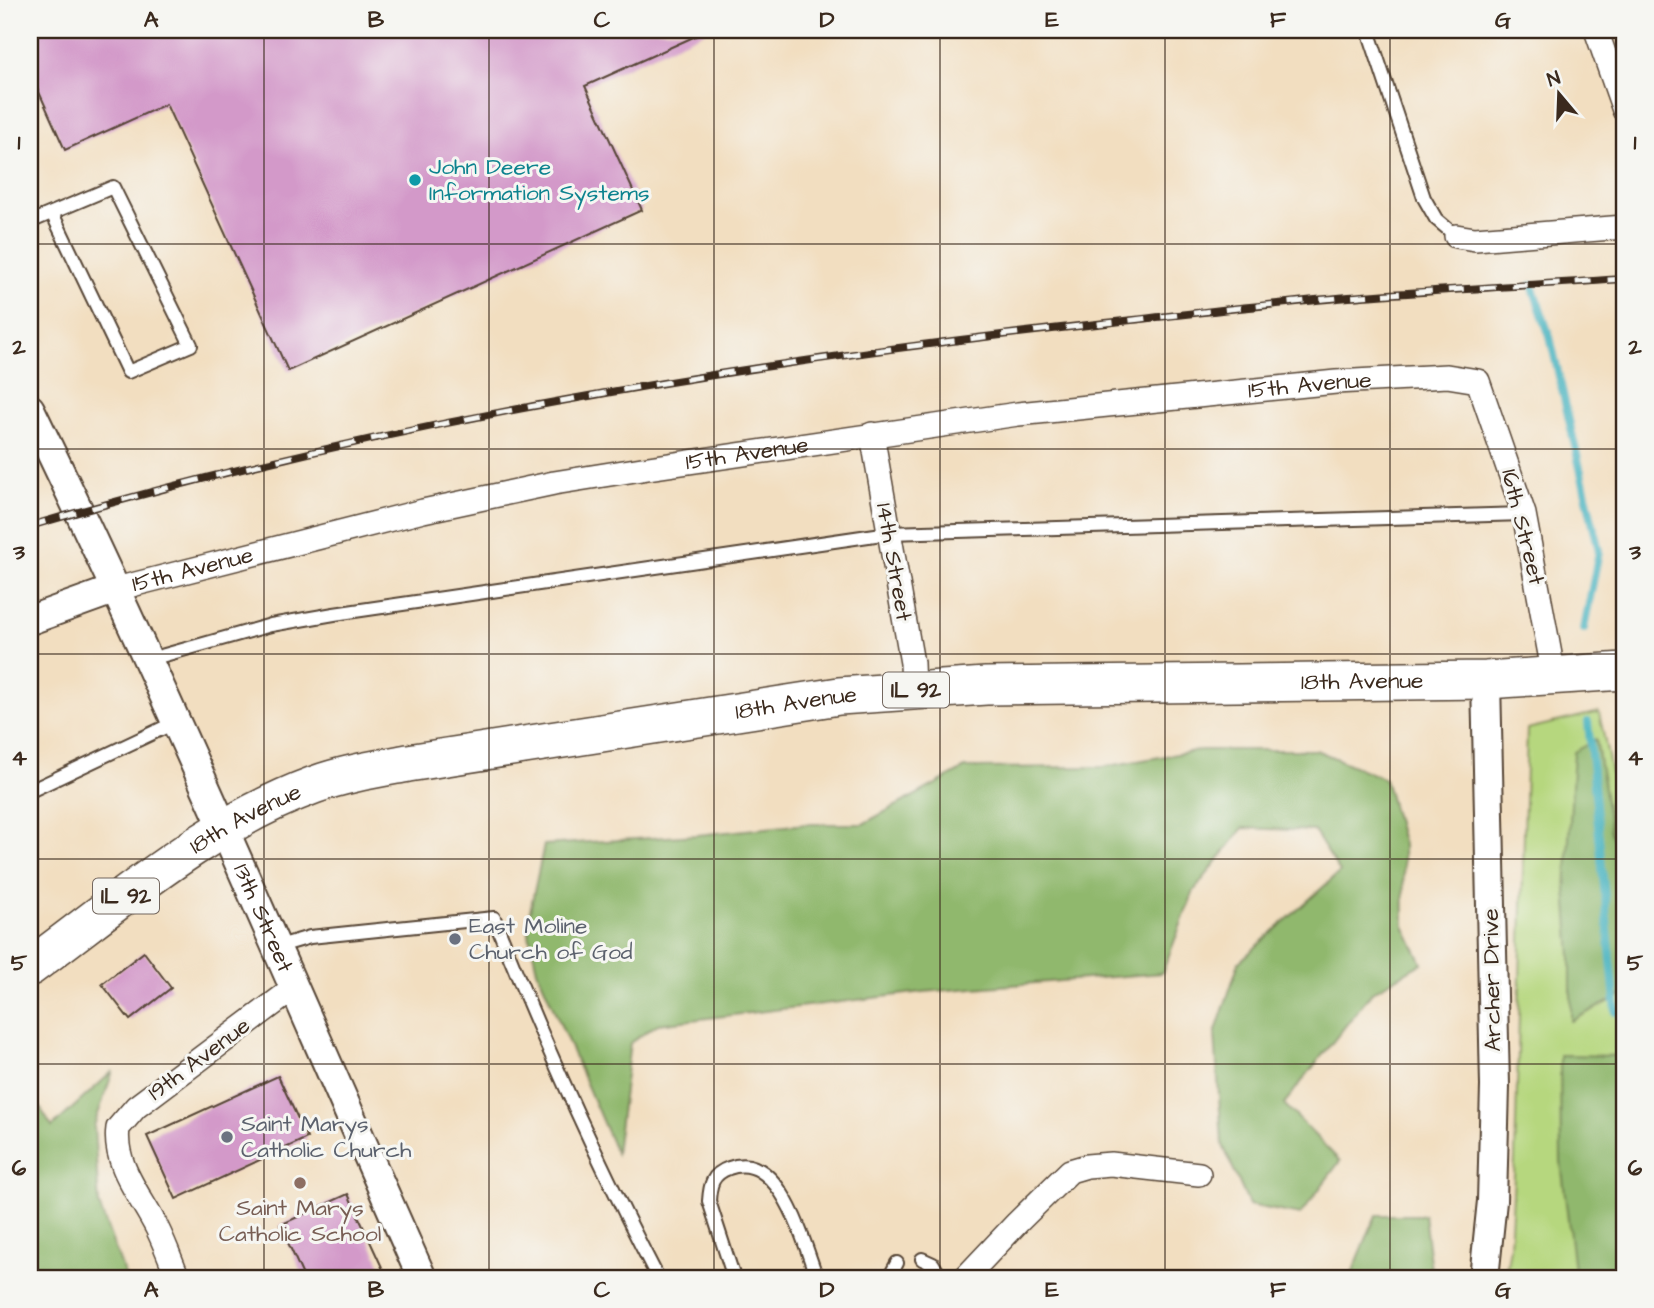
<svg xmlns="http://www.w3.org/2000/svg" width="1654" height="1308" font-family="'Architects Daughter',sans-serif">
	<rect width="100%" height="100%" fill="#f6f6f2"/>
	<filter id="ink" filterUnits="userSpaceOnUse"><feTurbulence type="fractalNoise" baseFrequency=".0143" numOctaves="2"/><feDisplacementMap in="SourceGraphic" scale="14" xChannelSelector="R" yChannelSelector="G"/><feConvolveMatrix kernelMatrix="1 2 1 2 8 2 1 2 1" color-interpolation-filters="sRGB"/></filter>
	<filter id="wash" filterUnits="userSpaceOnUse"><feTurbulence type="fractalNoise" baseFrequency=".00686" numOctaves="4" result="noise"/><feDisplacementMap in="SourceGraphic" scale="28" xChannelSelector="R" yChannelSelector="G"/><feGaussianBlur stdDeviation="1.57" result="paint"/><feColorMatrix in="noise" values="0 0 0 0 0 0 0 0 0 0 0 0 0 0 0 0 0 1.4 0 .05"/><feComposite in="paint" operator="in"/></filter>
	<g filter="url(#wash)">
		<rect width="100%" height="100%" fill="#f2dec0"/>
		<path fill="#b6d77e" stroke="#78804e" stroke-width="2" d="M1599,712L1624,835V1278H1505L1510,1247L1515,1158L1527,729Z"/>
		<g fill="#90b86d" stroke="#667146" stroke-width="2">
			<path d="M1596,739L1611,832L1624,869V994L1571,1021V956L1566,890L1574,752Z"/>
			<path d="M1200,750H1316L1385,779L1403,845L1404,926L1422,963L1372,992L1284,1104L1340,1161L1300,1215L1249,1205L1222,1143L1215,1034L1239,962L1340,872L1314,831L1243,828L1194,891L1162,973L923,992L658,1024L630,1043L616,1153L537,970L527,925L544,845L697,835L806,824H863L965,768L1103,767Z"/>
			<path d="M1560,1055L1624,1056V1278H1575L1561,1162Z"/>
			<path d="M113,1071L94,1126L99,1205L126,1278H30V1091L52,1127Z"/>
			<path d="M1376,1215H1424L1432,1278H1338L1351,1276Z"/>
		</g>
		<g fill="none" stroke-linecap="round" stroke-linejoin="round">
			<g stroke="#43b1be" stroke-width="8">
				<path d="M1532,285L1550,337L1599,551L1584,629"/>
				<path d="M1588,722L1616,1012"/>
				<path d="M1619,1046L1624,1095"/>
			</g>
		</g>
		<g id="blocks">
			<g fill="#d399c9">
				<path d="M30,30H709L585,86L642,210L288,371L166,104L65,150L30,72Z"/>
				<path d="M144,952L171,988L130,1020L102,984Z"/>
				<path d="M278,1076L307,1138L176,1199L147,1136Z"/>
				<path d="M348,1194L387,1278H304L280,1225Z"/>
			</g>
		</g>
	</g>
	<g filter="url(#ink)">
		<use href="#blocks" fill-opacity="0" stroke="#564536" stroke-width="2"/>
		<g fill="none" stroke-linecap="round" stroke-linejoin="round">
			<g stroke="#564536" stroke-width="16">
				<g id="service">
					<path d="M1368,30L1424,198L1436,219L1456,236"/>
					<path d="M30,222L113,187L191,345L128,372L52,213"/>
					<path d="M147,660L271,625L334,614L889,533L1524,514"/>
					<path d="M30,791L176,722"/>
					<path d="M276,947L310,937L494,918C543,1041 597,1161 658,1278"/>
					<path d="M922,1259L933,1264L941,1278"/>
					<path d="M734,1278L709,1201C710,1185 712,1174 729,1168C780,1148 804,1244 817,1278"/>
					<path d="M889,1278L897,1263"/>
				</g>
			</g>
			<g stroke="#564536" stroke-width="26">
				<g id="minor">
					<path d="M1596,30L1624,110"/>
					<path d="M1456,236L1475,239L1624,227"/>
					<path d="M872,434L912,663L913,690"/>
					<path id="s1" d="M116,589L423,511L554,483L648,468L1018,414L1336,382L1447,376L1478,381L1524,514L1554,676"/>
					<path d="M178,1278C171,1261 165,1244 157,1228C141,1196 113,1165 118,1128L136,1107L293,989"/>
					<path d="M965,1278L1017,1223L1070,1171L1087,1166L1111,1164L1199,1174"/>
				</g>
			</g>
			<g stroke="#564536" stroke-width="32">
				<g id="tertiary">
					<path id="s2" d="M30,409C169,695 293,988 422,1278"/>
					<path d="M30,620L116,589"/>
					<path d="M1484,1278L1492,1201L1495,1086L1486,680"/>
				</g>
			</g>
			<g stroke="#564536" stroke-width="40">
				<g id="primary">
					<path id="s3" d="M30,967C120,901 208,824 314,785C344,774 376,769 408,763L839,696L986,686L1486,680L1624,671"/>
				</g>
			</g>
			<use href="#service" stroke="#fff" stroke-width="12"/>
			<use href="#minor" stroke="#fff" stroke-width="23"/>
			<use href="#tertiary" stroke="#fff" stroke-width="28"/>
			<use href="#primary" stroke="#fff" stroke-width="37"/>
			<g stroke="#3b2a1e" stroke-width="8">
				<path id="rail" d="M30,526C379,423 745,362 1106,323C1187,314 1268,304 1349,297C1440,290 1532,285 1624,279"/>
			</g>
			<use href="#rail" stroke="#f6f6f2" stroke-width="5" stroke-dasharray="16" stroke-linecap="butt"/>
		</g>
	</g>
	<path fill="none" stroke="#3b2a1e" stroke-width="2" stroke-opacity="0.55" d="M264,30V1278M489,30V1278M714,30V1278M940,30V1278M1165,30V1278M1390,30V1278M30,244H1624M30,449H1624M30,654H1624M30,859H1624M30,1064H1624"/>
	<circle fill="#0f9aa8" stroke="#f6f6f2" stroke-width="2.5" cx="415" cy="180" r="7"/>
	<g fill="#6b7280" stroke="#f6f6f2" stroke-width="2.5">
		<circle cx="455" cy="939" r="7"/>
		<circle cx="227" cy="1137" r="7"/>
	</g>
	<circle fill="#8d6e63" stroke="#f6f6f2" stroke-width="2.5" cx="300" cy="1183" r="7"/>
	<g text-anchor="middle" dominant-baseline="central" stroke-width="6" stroke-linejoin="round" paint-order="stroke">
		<g fill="#f6f6f2" stroke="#73675e" stroke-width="2">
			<rect x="883" y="672.5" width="66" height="35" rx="5"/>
			<rect x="93" y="878.5" width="66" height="35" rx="5"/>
		</g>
		<g font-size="21" font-weight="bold" fill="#3b2a1e">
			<text x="916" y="690">IL 92</text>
			<text x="126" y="896">IL 92</text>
		</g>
		<g font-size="23" fill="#0d838f" stroke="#f6f6f2" text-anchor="start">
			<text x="429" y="167">John Deere<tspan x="429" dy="26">Information Systems</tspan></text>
		</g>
		<g font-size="23" fill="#3b2a1e" stroke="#f6f6f2">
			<text stroke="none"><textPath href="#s1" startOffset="1213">15th Avenue</textPath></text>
			<text stroke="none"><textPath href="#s1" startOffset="646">15th Avenue</textPath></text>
			<text transform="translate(1523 527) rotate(76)">16th Street</text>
			<text transform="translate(894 562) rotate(80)">14th Street</text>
			<text stroke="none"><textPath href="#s1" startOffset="79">15th Avenue</textPath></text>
			<text stroke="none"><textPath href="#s3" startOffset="1395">18th Avenue</textPath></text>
			<text stroke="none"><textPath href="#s3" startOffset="828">18th Avenue</textPath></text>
			<text stroke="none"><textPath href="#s3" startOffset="262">18th Avenue</textPath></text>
			<text stroke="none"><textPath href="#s2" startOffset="560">13th Street</textPath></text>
			<text transform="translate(1492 980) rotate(-91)">Archer Drive</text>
			<text transform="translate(199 1059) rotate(-37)">19th Avenue</text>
		</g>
		<g font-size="23" fill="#5b616d" stroke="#f6f6f2" text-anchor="start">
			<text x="469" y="926">East Moline<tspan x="469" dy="26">Church of God</tspan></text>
			<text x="241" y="1124">Saint Marys<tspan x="241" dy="26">Catholic Church</tspan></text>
		</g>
		<g font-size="23" fill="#785e54" stroke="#f6f6f2">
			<text x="300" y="1208">Saint Marys<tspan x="300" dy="26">Catholic School</tspan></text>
		</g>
	</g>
	<rect width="1654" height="1308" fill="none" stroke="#f6f6f2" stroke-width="77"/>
	<g transform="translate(1559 94) rotate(341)" stroke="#f6f6f2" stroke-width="5" paint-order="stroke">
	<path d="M0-5L12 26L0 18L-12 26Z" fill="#3b2a1e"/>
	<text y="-10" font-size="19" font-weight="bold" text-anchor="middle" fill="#3b2a1e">N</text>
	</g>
	<rect x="38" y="38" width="1578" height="1232" fill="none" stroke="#3b2a1e" stroke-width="2.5"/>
	<g font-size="23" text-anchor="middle" font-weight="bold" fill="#3b2a1e">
		<text x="151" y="27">A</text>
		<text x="376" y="27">B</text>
		<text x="602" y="27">C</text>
		<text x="827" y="27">D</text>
		<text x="1052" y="27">E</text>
		<text x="1278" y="27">F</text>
		<text x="1503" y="27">G</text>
		<text x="19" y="149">1</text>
		<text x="1635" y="149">1</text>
		<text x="19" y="354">2</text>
		<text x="1635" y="354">2</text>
		<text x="19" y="559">3</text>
		<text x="1635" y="559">3</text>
		<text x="19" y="765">4</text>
		<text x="1635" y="765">4</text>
		<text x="19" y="970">5</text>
		<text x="1635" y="970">5</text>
		<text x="19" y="1175">6</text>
		<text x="1635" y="1175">6</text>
		<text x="151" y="1297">A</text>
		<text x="376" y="1297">B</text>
		<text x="602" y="1297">C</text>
		<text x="827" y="1297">D</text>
		<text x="1052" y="1297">E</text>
		<text x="1278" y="1297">F</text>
		<text x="1503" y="1297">G</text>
	</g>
</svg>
